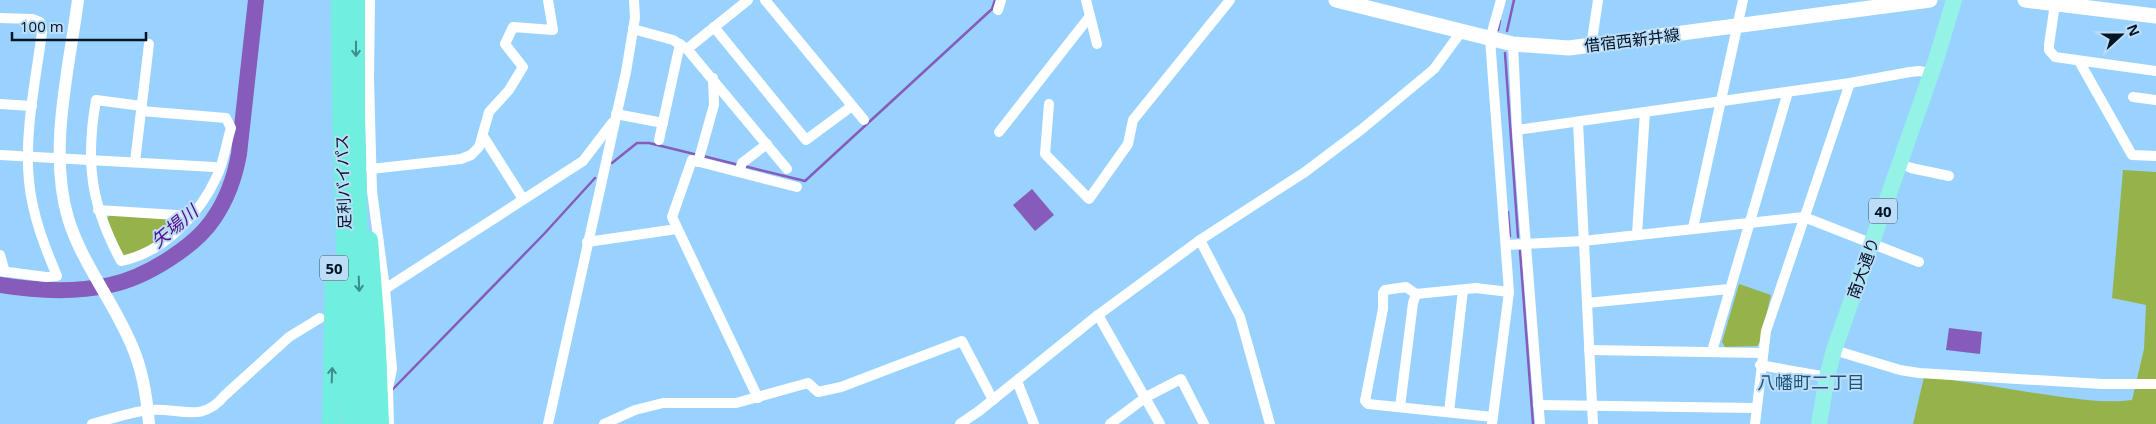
<svg xmlns="http://www.w3.org/2000/svg" width="2156" height="424" font-family="'Open Sans','Noto Sans JP',sans-serif">
	<rect width="100%" height="100%" fill="#9ad2ff"/>
	<g fill="#95b34a">
		<path d="M2123,170L2156,172V424H1913L1924,377C1970,381 2016,391 2062,397C2086,400 2108,403 2132,400L2144,349L2146,305L2112,298Z"/>
		<path d="M110,215L176,220L178,226L158,243L128,257L121,254L105,221Z"/>
		<path d="M1739,284L1771,295L1760,342L1757,346L1725,347L1722,342Z"/>
	</g>
	<g fill="#875bba">
		<path d="M1032,189L1054,215L1035,231L1013,205Z"/>
		<path d="M1949,328L1982,332L1980,354L1946,350Z"/>
	</g>
	<g fill="none" stroke-linecap="round" stroke-linejoin="round">
		<g stroke="#875bba" stroke-width="2.5">
			<path d="M1498,30L1500,21"/>
			<path d="M1507,31L1514,0"/>
			<path d="M1505,53L1518,237"/>
			<path d="M703,156L739,165"/>
			<path d="M612,163L637,143H649L698,155"/>
			<path d="M744,166L805,181L992,9L995,0"/>
			<path d="M1508,212L1510,236"/>
			<path d="M1520,251L1533,424"/>
			<path d="M392,390L544,234L595,178"/>
		</g>
		<path stroke="#875bba" stroke-width="16" d="M0,285C36,291 74,293 110,285C145,278 195,247 214,218C227,199 235,176 239,154L256,0"/>
		<g stroke="#fff" stroke-width="10">
			<path d="M370,0L369,79L372,191L385,289L392,369L388,388L389,424"/>
			<path d="M765,0L864,120"/>
			<path d="M2055,4L2049,45V50L2055,57L2156,71"/>
			<path d="M998,10L1001,0"/>
			<path d="M1090,16L1097,44"/>
			<path d="M0,18L32,19L40,22L42,32C36,79 24,133 29,181C32,214 44,245 57,276L46,277L0,271"/>
			<path d="M714,27L806,140L852,106"/>
			<path d="M633,29L673,40L687,49L787,169"/>
			<path d="M1513,44L1517,130L1540,424"/>
			<path d="M1591,47L1598,0"/>
			<path d="M687,49L748,0"/>
			<path d="M2079,61L2132,155L2156,156"/>
			<path d="M2133,97L2156,100"/>
			<path d="M0,104L32,106"/>
			<path d="M1049,104L1045,154L1089,199L1128,144L1133,120L1230,0"/>
			<path d="M141,111L226,118L231,128C226,144 224,161 217,176C200,214 163,253 121,261C91,205 85,163 96,100L142,106"/>
			<path d="M616,114L663,123"/>
			<path d="M1578,122L1593,424"/>
			<path d="M1517,130L1850,83L1910,72L1919,71L1931,73"/>
			<path d="M999,132L1090,16L1086,0"/>
			<path d="M483,136L523,199"/>
			<path d="M659,140L680,44"/>
			<path d="M0,155L214,167L219,170"/>
			<path d="M135,162L149,44"/>
			<path d="M698,162L714,105L713,78"/>
			<path d="M1900,163L1911,168L1949,176"/>
			<path d="M371,169L461,159L471,155L479,147L489,112L509,90L523,67L505,44L513,27L553,30L548,0"/>
			<path d="M739,172L742,163L767,144"/>
			<path d="M98,210L192,216"/>
			<path d="M1693,228L1743,0"/>
			<path d="M1637,234L1645,112"/>
			<path d="M1200,240L1240,317L1270,424"/>
			<path d="M587,242L677,229"/>
			<path d="M1506,245L1583,241L1804,217L1919,262"/>
			<path d="M0,255L5,272"/>
			<path d="M385,289L583,161L612,123"/>
			<path d="M1587,303L1729,289"/>
			<path d="M1098,315L1160,424"/>
			<path d="M1589,350L1762,353"/>
			<path d="M1834,350L1900,370L1919,373L2102,384H2156"/>
			<path d="M1712,351L1788,92"/>
			<path d="M1760,365L1827,377"/>
			<path d="M1017,381L1034,424"/>
			<path d="M758,398L672,217L692,160L797,187"/>
			<path d="M1538,405L1756,408"/>
			<path d="M1400,407L1413,303L1416,294"/>
			<path d="M1449,412L1463,290"/>
			<path d="M1493,417L1368,404L1365,401L1383,309V293L1385,290L1406,287L1416,294L1476,288L1509,292"/>
			<path d="M92,424C111,419 130,412 149,410C178,407 202,424 224,396L289,337L320,318"/>
			<path d="M548,424L626,72L635,18L634,0"/>
			<path d="M604,424L635,410L663,403H736L808,383L818,392L841,387L962,341L993,400"/>
			<path d="M960,424L979,411L1098,315L1200,240L1305,172L1362,129L1434,69L1461,32"/>
			<path d="M1110,424L1146,397L1181,379L1204,424"/>
			<path d="M1492,424L1509,292L1490,39L1501,0"/>
			<path d="M1755,424L1766,331L1850,83"/>
		</g>
		<path stroke="#fff" stroke-width="12" d="M78,0C69,69 48,150 68,218C82,264 114,302 132,346C143,371 147,398 149,424"/>
		<g stroke="#fff" stroke-width="15">
			<path d="M1336,0L1513,44L1569,48L1930,0"/>
			<path d="M2025,0L2156,16"/>
		</g>
		<path stroke="#94f2e6" stroke-width="16" d="M1819,424L1827,377L1834,350L1936,60L1954,0"/>
		<g stroke="#70eede" stroke-width="18">
			<path d="M340,0L341,113L350,424"/>
			<path d="M356,0V123L363,424"/>
			<path d="M369,240L376,330L380,424"/>
			<path d="M331,424L334,280"/>
		</g>
	</g>
	<defs><path id="oneway-shaft" d="M-6 0H5M1.5-3L5.5 0L1.5 3" fill="none" stroke-width="1.6" stroke-linecap="round" stroke-linejoin="round" transform="scale(1.25)"/></defs>
	<g stroke="#3e8c8b">
		<use href="#oneway-shaft" transform="translate(356 49) rotate(90)"/>
		<use href="#oneway-shaft" transform="translate(359 284) rotate(88)"/>
		<use href="#oneway-shaft" transform="translate(332 375) rotate(-88)"/>
	</g>
	<g text-anchor="middle" dominant-baseline="central" stroke-width="4" stroke-linejoin="round" paint-order="stroke">
		<g fill="#bcddf8" stroke="#395164" stroke-width="1">
			<rect x="1869" y="198.5" width="28" height="25" rx="4"/>
			<rect x="320" y="255.5" width="28" height="25" rx="4"/>
		</g>
		<g font-size="15" font-weight="bold" fill="#011525">
			<text x="1883" y="211">40</text>
			<text x="334" y="268">50</text>
		</g>
		<g font-size="16" fill="#011525" stroke="#bcddf8">
			<text transform="translate(1632 40) rotate(-7)">借宿西新井線</text>
			<text transform="translate(343 182) rotate(-92)">足利バイパス</text>
			<text transform="translate(1863 268) rotate(-70)">南大通り</text>
		</g>
		<g font-size="18" font-style="italic" fill="#520d87" stroke="#bcddf8">
			<text transform="translate(174 226) rotate(-40)">矢場川</text>
		</g>
		<g font-size="18" fill="#1d547b" stroke="#bcddf8">
			<text x="1811" y="382">八幡町二丁目</text>
		</g>
	</g>
	<g transform="translate(2121 35) rotate(69)" stroke="#bcddf8" stroke-width="4" paint-order="stroke">
	<path d="M0-4L9 19L0 12L-9 19Z" fill="#011525"/>
	<text y="-8" font-size="14" font-weight="bold" text-anchor="middle" fill="#011525">N</text>
	</g>
	<path d="M12 32v8h134v-8" fill="none" stroke="#011525" stroke-width="2.5"/>
	<text x="20" y="32" font-size="15" fill="#011525" stroke="#bcddf8" stroke-width="4" paint-order="stroke">100 m</text>
</svg>
